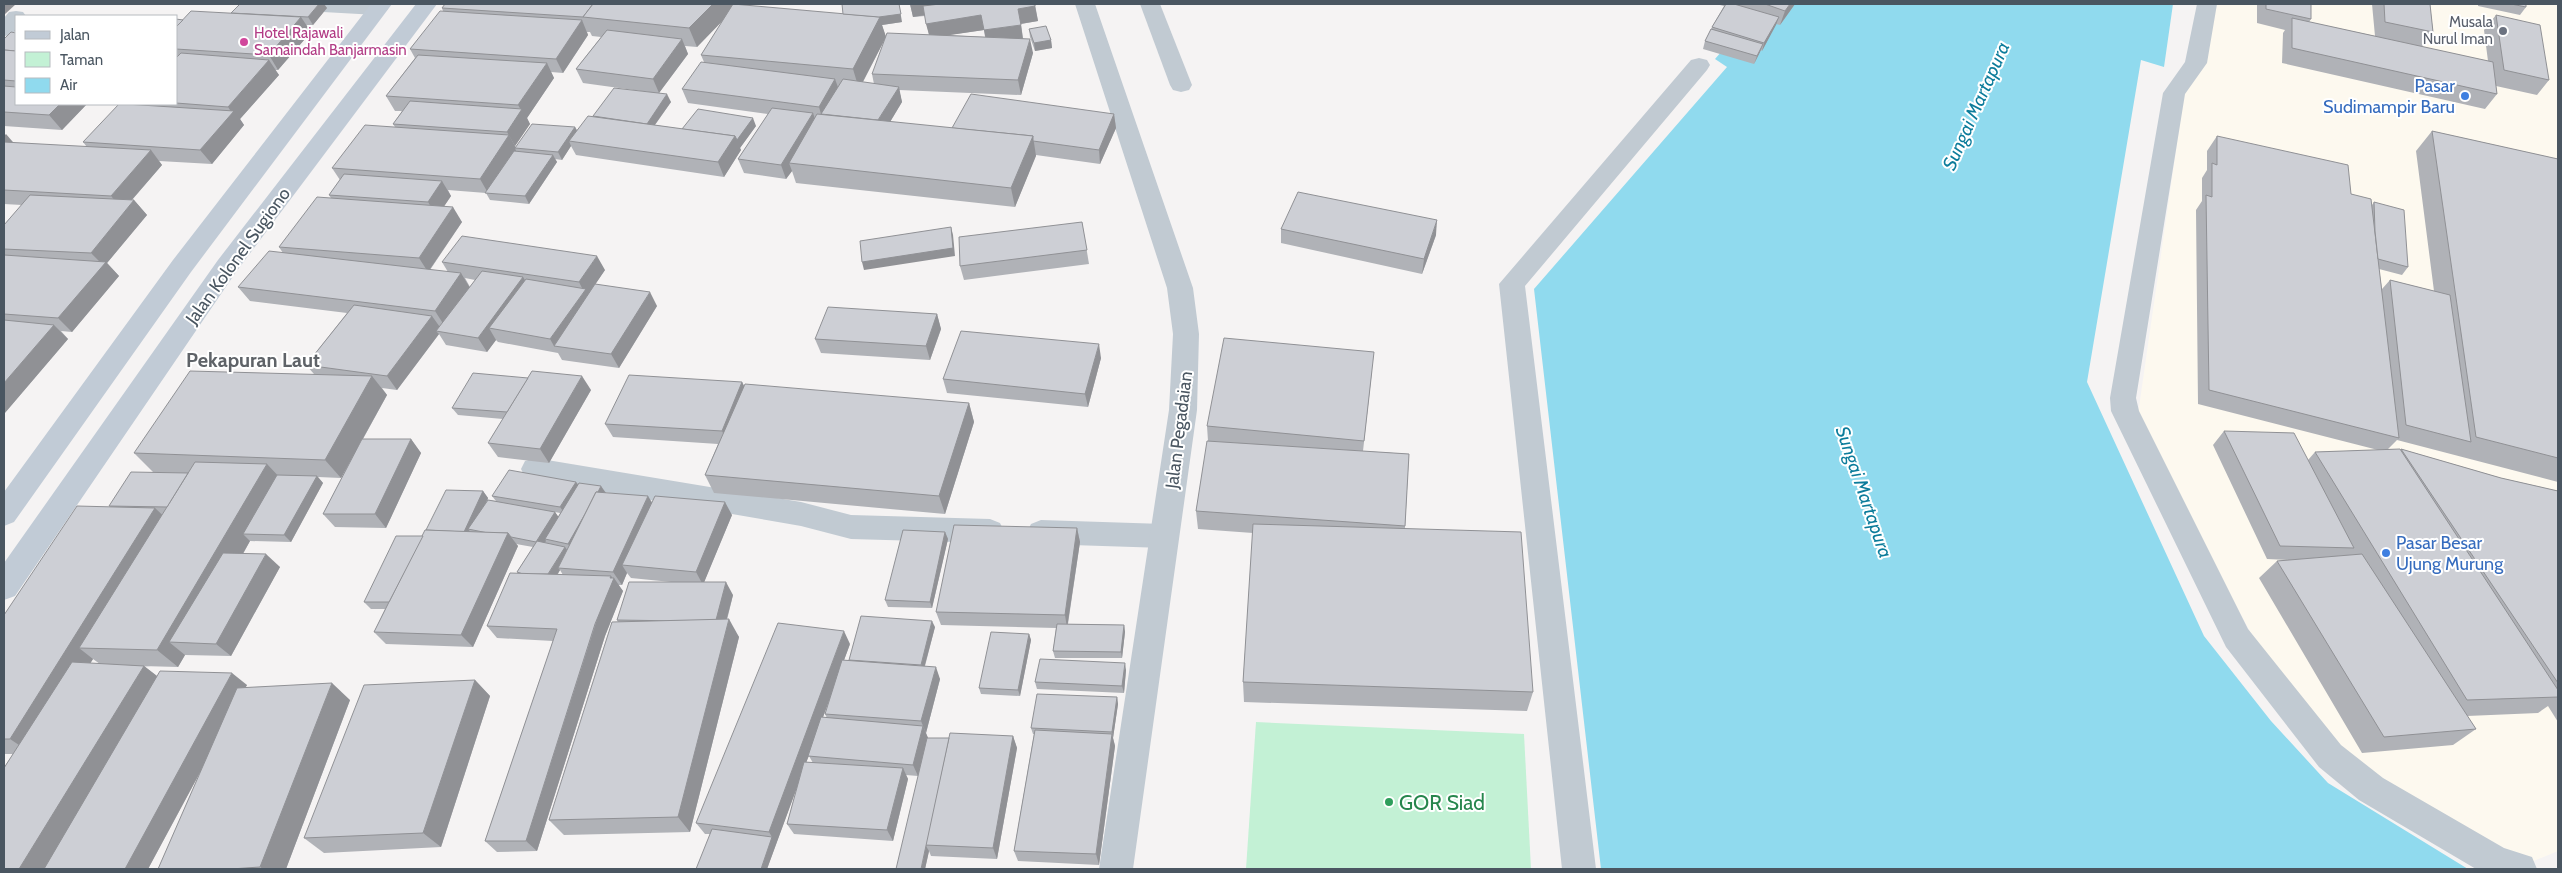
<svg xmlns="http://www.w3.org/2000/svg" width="2562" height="873" font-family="Cabin,sans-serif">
	<rect width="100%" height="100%" fill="#f5f3f3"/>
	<path fill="#fdf9ef" d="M2214,4H2558V851L2524,865L2352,759L2266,660L2171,489L2138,414L2184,95L2203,60Z"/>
	<path fill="#c3f1d5" d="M1256,722L1524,734L1531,869H1246Z"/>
	<path fill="#90daee" d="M1763,4H2173L2164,67L2141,60L2087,382L2204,636L2271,721L2328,783L2468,869H1601L1534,289L1727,67L1715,59Z"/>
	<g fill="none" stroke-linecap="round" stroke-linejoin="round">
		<path fill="#c1cad2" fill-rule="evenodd" d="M1140,4H1160L1192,85L1189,90L1181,92L1173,90L1170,85Z"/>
		<g fill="#c1cad2" fill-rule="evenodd">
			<path d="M2197,4H2217L2207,63L2185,94L2136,398L2139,411L2248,629L2341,745L2383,778L2504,848L2532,857L2537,869H2476L2359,800L2319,767L2226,647L2111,411L2110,398L2163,93L2185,62Z"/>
			<path d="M1699,58L1707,60L1710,65L1707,70L1525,286L1596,869H1562L1499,284L1691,60Z"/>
		</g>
		<g fill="#c1cad2" fill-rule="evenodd">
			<path d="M277,4H381L388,9L384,13L377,15L287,10L280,8Z"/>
			<path d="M16,11L23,12L26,16H16V29L12,35L4,36V18L9,12Z"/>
			<path d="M535,458L801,502L851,515L990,519L1000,523L1004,531L1000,539L990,543L851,539L801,526L535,480L525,477L521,469L525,461Z"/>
			<path d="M1041,520L1164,524L1174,527L1178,536L1174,545L1164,548L1041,544L1031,540L1027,532L1031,524Z"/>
		</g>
		<path fill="#c1cad2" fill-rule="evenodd" d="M1075,4H1095L1193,288L1199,334L1197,410L1133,869H1099L1169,410L1173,334L1167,288Z"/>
		<g fill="#c1cbd6" fill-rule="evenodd">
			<path d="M371,4H392L191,272L14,522L4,526V492L173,260Z"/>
			<path d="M416,4H437L236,272L15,596L4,600V563L218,260Z"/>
		</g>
	</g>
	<g fill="#b0b2b7" fill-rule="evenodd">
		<path d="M240,4H324L327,8L313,25H306L311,32L278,70H275L279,75L240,119L244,125L212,164L159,161L162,165L132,200H134L147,215L107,263L119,276L72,332L61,331L68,339L4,414V225L22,205L4,204V134L13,143L87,147L83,142L140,105V104H176V19L183,20L232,13Z"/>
		<path d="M910,4H1035L1038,21L1021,24L1023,38L1033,53L1021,95L899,90L902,102L890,122L952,128L1114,114L1116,128L1100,164L1036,155L1015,207L796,183L792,171L786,179L744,173L738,159L768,114L688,103L682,89L704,62L701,55L723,20L697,47L685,46L688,54L659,93L671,102L655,125L682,129L756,126L740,148L741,150L724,177L576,155L571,146L562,160L555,159L557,162L529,204L490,200L486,193L448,190L451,196L444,206L462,222L430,270L448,272L442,262L605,270L595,284L657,306L619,368L562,360L558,353L498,342L496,340L487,352L446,345L439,334L397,390L382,388L387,395L363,439H411L421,453L386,528L335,527L323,514L352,458L341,478L318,477L323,483L291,542L250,541L243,554L280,567L231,656L185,655L178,667L142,666H144L157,676L247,685L245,688L350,700L286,869H158L202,769L148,869H4L5,766L13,754H4V615L111,507L109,506L153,472L134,453L314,374L306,365L347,313L250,301L238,287L283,253L279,247L331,198L329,195L340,180L332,168L395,127L393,124L402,111H395L386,96L415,58L410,49L443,11L442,8L738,5L902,22L882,25L886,37L863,82L874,84L872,74L929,35L925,16L913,17ZM984,30L985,37L948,35ZM587,32H590L592,36L601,37L576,69L583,83L648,92L593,116L577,130L575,127L515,147V146L530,124L527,118L554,78L551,72L563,73L588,35ZM465,278L475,280L470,287ZM93,659L100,664L90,663Z"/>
		<path d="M1716,4H1795L1780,25L1776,24L1762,51L1761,50L1754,64L1703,49L1705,41L1712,27L1724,6Z"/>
		<path d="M2257,4H2311V19L2309,22L2375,36L2372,4H2430L2433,32L2422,47L2488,61L2484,30L2496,15L2549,80L2537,95L2496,86L2497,94L2485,109L2282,63L2283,33L2285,30L2257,23Z"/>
		<path d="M2478,4H2526V7L2520,15L2478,6Z"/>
		<path d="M16,28V104H85L86,105L62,130L4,126V39L16,33L14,31Z"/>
		<path d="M1029,29L1051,40L1052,48L1035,51L1030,37Z"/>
		<path d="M2432,131L2558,159V482L2397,440L2388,449L2400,450L2401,449L2501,478L2558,491V722L2548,706L2538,713L2467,716L2476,729L2453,745L2362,753L2259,578L2277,561L2289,560L2267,559L2213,445L2224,431L2308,460L2315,452L2378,450L2198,404L2196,210L2202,201V178L2207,170V151L2217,136L2351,194L2372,205L2374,202L2408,267L2402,275L2379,269L2382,289L2390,280L2434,291L2416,151Z"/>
		<path d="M1082,222L1089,264L964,280L960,266Z"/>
		<path d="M1281,229L1436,235L1422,274L1281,243Z"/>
		<path d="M937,314L941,329L930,360L821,353L815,339Z"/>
		<path d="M1101,358L1088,407L947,393L943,379Z"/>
		<path d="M1372,371L1363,451L1409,454L1405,528L1533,692L1527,711L1244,702L1243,682L1253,533L1198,529L1196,511L1208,441L1207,426Z"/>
		<path d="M742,382L744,386L969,403L974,422L945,514L714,493L705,475L718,444L613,437L605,424Z"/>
		<path d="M591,390L549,463L498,457L488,443L503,419L458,415L452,408Z"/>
		<path d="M576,482L578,484L606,493L652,502L732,515L704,582L733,595L727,620L739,637L690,832L564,835L549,820L618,622L617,620L671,582L631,578L627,573L622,585H618L623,591L605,636L537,851L497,852L485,841L553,641L497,638L487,626L518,573L517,572L533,547L516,544L518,546L473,647L386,644L374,632L385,609H371L364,602L483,491L488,498V500L496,501L492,496ZM555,512L560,513L558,517ZM560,570L563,575L558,574Z"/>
		<path d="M1077,528L1080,542L1068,624L1124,625L1125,632L1122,658H1055L1053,651L1056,628L941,625L936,612Z"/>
		<path d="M945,532L948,539L932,608L888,607L885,600Z"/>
		<path d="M935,627L925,666L940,679L926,733L928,738H949L1013,736L1017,748L997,859L931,856L929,851L925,869L918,776L906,775L908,779L893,841L794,834L787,824L798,784L767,869L710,834H705L696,823L850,644L844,660H849ZM833,689L825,714L827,718L823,717ZM809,756L813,763L806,762Z"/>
		<path d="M1029,634L1031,640L1020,696L981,694L979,688Z"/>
		<path d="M1126,670L1124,693L1037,689L1035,682Z"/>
		<path d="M475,680L490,696L441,847L324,853L304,838Z"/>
		<path d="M1117,697L1118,704L1113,738L1115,746L1099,865L1018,861L1014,851L1034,734H1033L1031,728Z"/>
	</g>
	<g fill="#909195">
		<path d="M4,4H16L4,15Z"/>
		<path d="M319,4H324L327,8L313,25L308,17Z"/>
		<path d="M713,4H739L697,47L689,28Z"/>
		<path d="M899,4L902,22L882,25L886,37L859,89L853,69L847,30Z"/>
		<path d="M910,4H998L913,17Z"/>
		<path d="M1790,4H1795L1780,25L1785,11Z"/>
		<path d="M1035,6L1038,21L1020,24L1018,9Z"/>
		<path d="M981,15L984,30L930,38L926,24Z"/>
		<path d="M301,17L311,32L278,70L269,55Z"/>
		<path d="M1779,17L1776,25L1762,51L1764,43Z"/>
		<path d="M582,20L588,35L563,73L556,59Z"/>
		<path d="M1021,25L1023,40L987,45L984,30Z"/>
		<path d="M682,39L688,54L659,93L653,79Z"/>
		<path d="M1030,39L1033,53L1021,95L1018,80Z"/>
		<path d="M1051,40L1052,48L1035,51L1034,43Z"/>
		<path d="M1763,44L1760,52L1754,64L1757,56Z"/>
		<path d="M269,60L279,75L240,119L244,125L212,164L200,150L232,113L228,107Z"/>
		<path d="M547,63L554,78L527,118L530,124L515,146L507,132L521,110L518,105Z"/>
		<path d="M835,79L840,93L821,114L819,107Z"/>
		<path d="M899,87L902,102L881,137L877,122Z"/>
		<path d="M667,94L671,102L649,133L646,125Z"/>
		<path d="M60,104H85L86,105L62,130L49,115Z"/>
		<path d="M813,113L818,128L789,163L792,171L786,179L781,165Z"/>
		<path d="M1114,114L1116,128L1100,164L1099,150Z"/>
		<path d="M753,118L756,126L740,148L741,150L724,177L718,162L735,136Z"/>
		<path d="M575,127L579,135L569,141L571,146L562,160L558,152Z"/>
		<path d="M6,134L19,149L4,165V136Z"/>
		<path d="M509,135L516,148H515L516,151L488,193L480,179Z"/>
		<path d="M1033,136L1036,156L1015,207L1011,188Z"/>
		<path d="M151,150L162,165L123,210L111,196Z"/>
		<path d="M553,155L557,162L529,204L525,196Z"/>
		<path d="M442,181L451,196L437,217L428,202Z"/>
		<path d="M134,200L147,215L107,263L119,276L72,332L58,318L103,265L91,253Z"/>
		<path d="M453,207L462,222L428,272L419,258Z"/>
		<path d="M1437,220L1436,235L1422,274L1424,259Z"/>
		<path d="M951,227L953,235L955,256L864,270L862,262Z"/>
		<path d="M597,256L605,270L554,346L558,353L550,339L584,292L579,282Z"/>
		<path d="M461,273L470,288L444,325L435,311Z"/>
		<path d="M523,277L532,291L489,328L496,340L487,352L478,338Z"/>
		<path d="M650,292L657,306L619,368L611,354Z"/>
		<path d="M937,314L941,329L930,360L926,346Z"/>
		<path d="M432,316L442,330L436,331L439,334L397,390L387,376Z"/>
		<path d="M54,325L68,339L4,414V383Z"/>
		<path d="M1099,344L1101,358L1088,407L1085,394Z"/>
		<path d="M372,376L387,395L341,478L325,460Z"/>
		<path d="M582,376L591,390L549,463L540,449Z"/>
		<path d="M742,382L749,396L729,445L722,431Z"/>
		<path d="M969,403L974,422L945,514L939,496Z"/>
		<path d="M411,439L421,453L386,528L375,514Z"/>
		<path d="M267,464L284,482L243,534L250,541L192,643L169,642L185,655L178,667L157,650Z"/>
		<path d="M317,476L323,483L291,542L284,535Z"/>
		<path d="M576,482L581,489L565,514L560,507Z"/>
		<path d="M601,486L606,493L573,551L568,544Z"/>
		<path d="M483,491L488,498L473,530L468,529L472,534L463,533Z"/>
		<path d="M648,496L656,509L622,565L627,573L622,585L613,572Z"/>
		<path d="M725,502L732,515L703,585L696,572Z"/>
		<path d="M155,508L174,526L79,648L93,659L34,755L10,739Z"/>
		<path d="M555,512L560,519L545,539L546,541L541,549L536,542Z"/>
		<path d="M1077,528L1080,542L1067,628L1065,615Z"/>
		<path d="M945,532L948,539L932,608L930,602Z"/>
		<path d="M508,533L518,546L473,647L461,635Z"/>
		<path d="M565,547L570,554L558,568L560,570L551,584L546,578Z"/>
		<path d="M266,554L280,567L231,656L216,644Z"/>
		<path d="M611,576L613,579L614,578L623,591L605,636L537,851L526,841Z"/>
		<path d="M726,582L733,595L723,633L715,621Z"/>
		<path d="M729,619L739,637L690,832L678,817Z"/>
		<path d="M932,621L935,627L923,672L921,666Z"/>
		<path d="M1124,625L1125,632L1122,658L1121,652Z"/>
		<path d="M844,631L850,644L767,869H761L772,837L769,832Z"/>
		<path d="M1029,634L1031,640L1020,696L1018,690Z"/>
		<path d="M1125,663L1126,670L1124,693L1122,686Z"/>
		<path d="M144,666L166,683L53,869H19Z"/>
		<path d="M936,667L940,679L926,733L921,721Z"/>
		<path d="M232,673L247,685L148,869H125Z"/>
		<path d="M475,680L490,696L441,847L423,833Z"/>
		<path d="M332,683L350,700L286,869H263L260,867Z"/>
		<path d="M1117,697L1118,704L1113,738L1112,732Z"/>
		<path d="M923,726L928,738L918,776L913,765Z"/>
		<path d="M1112,734L1115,746L1099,865L1096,854Z"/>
		<path d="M1013,736L1017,748L997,859L993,848Z"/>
		<path d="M903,768L908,779L893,841L887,830Z"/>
		<path d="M926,846L929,851L925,869H921Z"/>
	</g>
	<g fill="#cdcfd5" stroke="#909195">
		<path d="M240,4H319L308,17L231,13Z"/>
		<path d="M445,4H593L583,17L442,8Z"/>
		<path d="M593,4H713L689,28L583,17Z"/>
		<path d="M733,4L880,17L853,69L701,55Z"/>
		<path d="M842,4H899L901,14L879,17L843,14Z"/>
		<path d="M940,4H1035V6L1018,9L1021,25L984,30L981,15L926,24L923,6Z"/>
		<path d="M1726,4H1734L1779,17L1764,43L1712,27Z"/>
		<path d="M1765,4H1790L1785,11Z"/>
		<path d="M2266,4H2311V19L2266,9Z"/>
		<path d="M2384,4H2430L2433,32L2385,22Z"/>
		<path d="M2511,4H2526V7Z"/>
		<path d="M191,11L301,17L269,55L176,49V27Z"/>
		<path d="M440,11L582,20L556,59L410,49Z"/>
		<path d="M2496,15L2540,25L2549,80L2504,70Z"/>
		<path d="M2292,18L2493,62L2497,94L2292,48Z"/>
		<path d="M176,19L183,20L176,27Z"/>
		<path d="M1046,26L1051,40L1034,43L1029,29Z"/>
		<path d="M1711,29L1763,44L1757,56L1705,41Z"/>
		<path d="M607,30L682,39L653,79L576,69Z"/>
		<path d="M11,32L16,33V51L4,50V39Z"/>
		<path d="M887,33L1030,39L1018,80L872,74Z"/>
		<path d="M4,50L16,51V81L4,80Z"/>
		<path d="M181,53L269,60L228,107L176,103V58Z"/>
		<path d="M418,55L547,63L518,105L386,96Z"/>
		<path d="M701,62L835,79L819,107L682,89Z"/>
		<path d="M843,79L899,87L878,120L821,114Z"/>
		<path d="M4,86L16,87V104H60L49,115L4,112Z"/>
		<path d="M614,88L667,94L647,124L593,116Z"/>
		<path d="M971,94L1114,114L1099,150L1033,141V136L952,128Z"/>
		<path d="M410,101L522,109L507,132L393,124Z"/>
		<path d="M119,104H125L234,111L200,150L83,142Z"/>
		<path d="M772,108L813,113L781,165L738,159Z"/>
		<path d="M698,109L753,118L737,140L735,136L682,129Z"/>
		<path d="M817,114L1033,136L1011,188L789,163Z"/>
		<path d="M588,116L735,136L718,162L569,141Z"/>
		<path d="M532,124L575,127L558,152L515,148Z"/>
		<path d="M365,125L509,135L480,179L332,168Z"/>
		<path d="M2432,131L2558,159V458L2476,437Z"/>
		<path d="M2217,136L2348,165L2351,194L2371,199L2399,438L2209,390L2206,195L2212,197V163L2217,165Z"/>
		<path d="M4,142L151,150L111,196L4,190Z"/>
		<path d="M514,151L553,155L525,196L485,193Z"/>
		<path d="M344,174L442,181L428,202L329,195Z"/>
		<path d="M1298,192L1437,220L1424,259L1281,229Z"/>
		<path d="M30,195L134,200L91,253L4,249V225Z"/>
		<path d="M317,197L453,207L419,258L279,247Z"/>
		<path d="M2374,202L2404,210L2408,267L2378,259L2375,231Z"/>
		<path d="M1082,222L1087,250L960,266L959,237Z"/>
		<path d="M951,227L953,248L862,262L860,241Z"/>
		<path d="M462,236L597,256L579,282L442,262Z"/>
		<path d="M269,251L461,273L435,311L238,287Z"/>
		<path d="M4,255L106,262L58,318L4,314Z"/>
		<path d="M482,271L523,277L478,338L436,331Z"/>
		<path d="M526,279L586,289L550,339L489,328Z"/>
		<path d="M2390,280L2450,295L2471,442L2406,425Z"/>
		<path d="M595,284L650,292L611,354L554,346Z"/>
		<path d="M354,305L432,316L387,376L306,365Z"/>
		<path d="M828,307L937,314L926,346L815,339Z"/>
		<path d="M4,320L54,325L4,383Z"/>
		<path d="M961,331L1099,344L1085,394L943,379Z"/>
		<path d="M1224,338L1374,352L1364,441L1207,426Z"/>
		<path d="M190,371L372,376L325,460L134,453Z"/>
		<path d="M532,371L582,376L540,449L488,443Z"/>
		<path d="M473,373L528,378L507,412L452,408Z"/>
		<path d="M629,375L742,382L722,431L605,424Z"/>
		<path d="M745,384L969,403L939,496L705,475Z"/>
		<path d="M2224,431L2294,433L2354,548L2280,546Z"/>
		<path d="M362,439H411L375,514H323Z"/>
		<path d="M1207,441L1409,454L1405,526L1196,511Z"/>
		<path d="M2400,449L2558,690V697L2467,700L2315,452Z"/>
		<path d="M2401,449L2501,478L2558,491V683Z"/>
		<path d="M195,462L267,464L157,650L79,648Z"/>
		<path d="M509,470L576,482L560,507L492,496Z"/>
		<path d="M131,472L188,473L167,507L109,506Z"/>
		<path d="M277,475L317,476L284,535L243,534Z"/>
		<path d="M579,483L601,486L598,492H596L585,514L568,544L545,539Z"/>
		<path d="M446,490L483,491L464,532L426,530Z"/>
		<path d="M596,492L648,496L613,572L558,568Z"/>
		<path d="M655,496L725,502L696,572L622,565Z"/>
		<path d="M488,500L555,512L536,542L511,537L508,533H488L468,529Z"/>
		<path d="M77,506L155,508L10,739H4V615Z"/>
		<path d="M1253,524L1521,532L1533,692L1243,682Z"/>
		<path d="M954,525L1077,528L1065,615L936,612Z"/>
		<path d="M425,530L508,533L461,635L374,632Z"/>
		<path d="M903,530L945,532L930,602L885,600Z"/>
		<path d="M396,536H423L389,602H364Z"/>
		<path d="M537,541L565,547L548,574H523L517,572Z"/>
		<path d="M223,553L266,554L216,644L169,642Z"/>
		<path d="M2362,554L2476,729L2384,737L2277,561Z"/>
		<path d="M510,573L611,576L610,578H614L595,624L526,841H485L557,629L487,626Z"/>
		<path d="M629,582H726L716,620L682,621L617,620Z"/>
		<path d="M861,616L932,621L921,665L849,660Z"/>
		<path d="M729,619L678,817L549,820L612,622Z"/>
		<path d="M778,623L844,631L769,832L696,823Z"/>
		<path d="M1057,624L1124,625L1121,652L1053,651Z"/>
		<path d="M991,632L1029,634L1018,690L979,688Z"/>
		<path d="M1040,659L1125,663L1122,686L1035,682Z"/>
		<path d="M842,660L936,667L921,721L825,714Z"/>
		<path d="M72,662L144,666L19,869H4V768Z"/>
		<path d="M160,671L232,673L125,869H44Z"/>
		<path d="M475,680L423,833L304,838L364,685Z"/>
		<path d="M332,683L260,867L231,869H158L237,688Z"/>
		<path d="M1037,694L1117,697L1112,732L1031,728Z"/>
		<path d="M821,717L923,726L913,765L808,756Z"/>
		<path d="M1035,730L1112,734L1096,854L1014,851Z"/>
		<path d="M950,733L1013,736L993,848L925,845Z"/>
		<path d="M927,738H949L921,869H896Z"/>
		<path d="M804,762L903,768L887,830L787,824Z"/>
		<path d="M712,829L772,837L761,869H696Z"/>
	</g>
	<circle fill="#6b7280" stroke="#fff" stroke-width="2" cx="2503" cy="31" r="5"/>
	<circle fill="#d1479c" stroke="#fff" stroke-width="2" cx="244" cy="42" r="5"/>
	<g fill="#3f7fe0" stroke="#fff" stroke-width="2">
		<circle cx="2465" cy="96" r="5"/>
		<circle cx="2386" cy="553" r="5"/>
	</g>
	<circle fill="#2e9e5b" stroke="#fff" stroke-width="2" cx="1389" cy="802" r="5"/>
	<g text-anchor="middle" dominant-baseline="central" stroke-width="4" stroke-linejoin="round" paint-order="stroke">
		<g font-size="15" fill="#5b616d" stroke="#fff" text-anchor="end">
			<text x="2493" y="22">Musala<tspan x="2493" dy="17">Nurul Iman</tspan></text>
		</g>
		<g font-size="15" fill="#b23c85" stroke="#fff" text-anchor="start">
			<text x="254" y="33">Hotel Rajawali<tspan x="254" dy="17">Samaindah Banjarmasin</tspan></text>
		</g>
		<g font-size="18" fill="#366cbe" stroke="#fff" text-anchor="end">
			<text x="2455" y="86">Pasar<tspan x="2455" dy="21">Sudimampir Baru</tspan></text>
			<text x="2396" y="543" text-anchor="start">Pasar Besar<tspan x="2396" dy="21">Ujung Murung</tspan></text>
		</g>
		<g font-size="18" fill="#4a5661" stroke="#fff">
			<text transform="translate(238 256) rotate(-54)">Jalan Kolonel Sugiono</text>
			<text transform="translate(1179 430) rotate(-83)">Jalan Pegadaian</text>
		</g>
		<g font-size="19" font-style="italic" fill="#0c7c9b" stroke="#fff">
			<text transform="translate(1976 106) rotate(-66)">Sungai Martapura</text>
			<text transform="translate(1864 492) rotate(71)">Sungai Martapura</text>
		</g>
		<g font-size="20" font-weight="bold" fill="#5f6368" stroke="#fff">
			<text x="253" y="360">Pekapuran Laut</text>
		</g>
		<g font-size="21" fill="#27864d" stroke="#fff" text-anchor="start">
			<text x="1399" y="802">GOR Siad</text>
		</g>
	</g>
	<rect width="2562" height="873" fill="none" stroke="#4a5661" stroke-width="10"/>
	<rect x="15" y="15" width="162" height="90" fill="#ffffff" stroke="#b7bbc0"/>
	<rect x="25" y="31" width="25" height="8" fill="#c1cbd6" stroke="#b7bbc0"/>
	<text x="60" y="40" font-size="15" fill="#4a5661">Jalan</text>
	<rect x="25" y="52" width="25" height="15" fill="#c3f1d5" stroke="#b7bbc0"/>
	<text x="60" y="65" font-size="15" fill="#4a5661">Taman</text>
	<rect x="25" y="78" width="25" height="15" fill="#90daee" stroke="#b7bbc0"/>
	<text x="60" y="90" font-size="15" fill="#4a5661">Air</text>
</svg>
